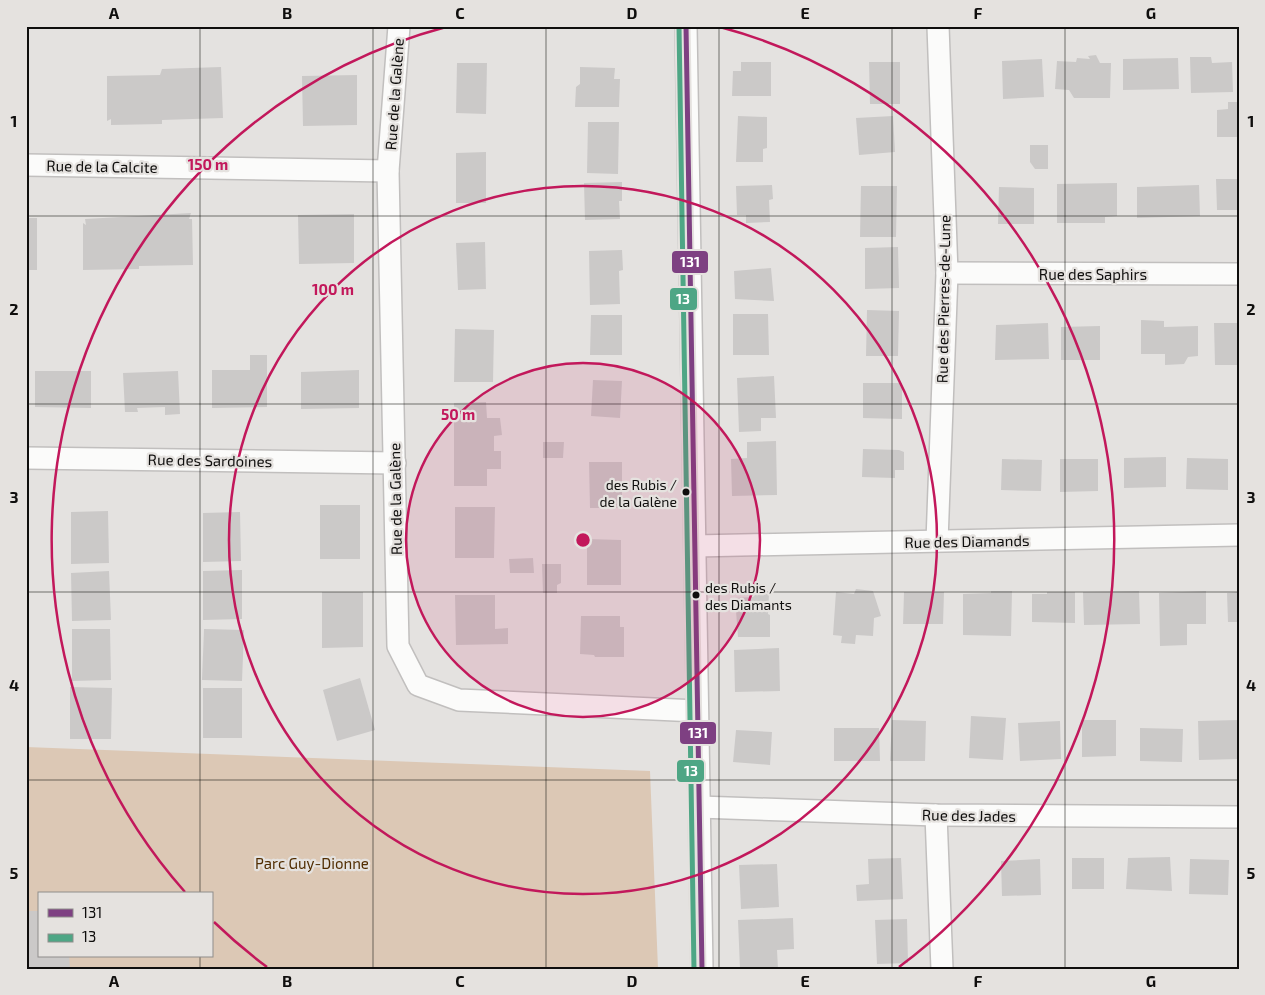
<svg xmlns="http://www.w3.org/2000/svg" width="1265" height="995" font-family="'Exo 2',sans-serif">
	<rect width="100%" height="100%" fill="#e4e2e0"/>
	<path fill="#dcc8b5" fill-rule="evenodd" d="M26,747L650,771L658,969H26ZM39,894H211V956H39Z"/>
	<g fill="#cbc9c8">
		<path d="M1096,55L1100,63H1111L1110,98H1074L1069,90L1055,89L1057,61L1076,62L1077,58L1090,59L1088,56Z"/>
		<path d="M1190,57H1211L1212,63L1232,62L1233,92L1191,93Z"/>
		<path d="M1178,58L1179,89L1123,90V59Z"/>
		<path d="M1042,59L1044,97L1003,99L1002,61Z"/>
		<path d="M741,62H771V96H732L733,71H741Z"/>
		<path d="M869,62H900V104H870Z"/>
		<path d="M457,63H487L486,114L456,113Z"/>
		<path d="M221,67L223,118L162,120V124L111,125V119L107,121V76L160,75L162,69Z"/>
		<path d="M580,67L615,68L614,79H620L619,107H575L576,87L580,84Z"/>
		<path d="M357,75V125L303,126L302,76Z"/>
		<path d="M1228,102H1239V137H1217V110L1228,109Z"/>
		<path d="M738,116L767,117V148L763,149V162H736Z"/>
		<path d="M893,116L895,152L859,155L856,118Z"/>
		<path d="M588,122H619L618,174L587,173Z"/>
		<path d="M1030,145H1048V169H1035L1030,162Z"/>
		<path d="M486,152V203H456V153Z"/>
		<path d="M1216,179H1239V223H1237V210H1217Z"/>
		<path d="M622,182V201H619L620,219L585,220L584,183Z"/>
		<path d="M1117,183V216L1105,217V223H1057V184Z"/>
		<path d="M772,185L773,199L769,200L770,222L746,223V215H737L736,186Z"/>
		<path d="M1199,185L1200,216L1137,218V187Z"/>
		<path d="M861,186H897L896,237H860Z"/>
		<path d="M999,187L1034,188V224H998Z"/>
		<path d="M191,213L189,219H192L193,265L139,266V269L83,270V223L86,225L85,219Z"/>
		<path d="M354,214V263L299,264L298,215Z"/>
		<rect x="26" y="218" width="11" height="52"/>
		<path d="M485,242L486,289L458,290L456,243Z"/>
		<path d="M898,247L899,288L865,289V248Z"/>
		<path d="M622,250L623,270L619,271L620,304L590,305L589,251Z"/>
		<path d="M771,268L774,301L735,299L734,271Z"/>
		<path d="M867,310L899,311L898,356H866Z"/>
		<path d="M733,314H768L769,355H733Z"/>
		<path d="M591,315H622V355H590Z"/>
		<path d="M1141,320L1164,321V327L1198,326V356L1188,357L1184,364L1165,365V354H1141Z"/>
		<path d="M1048,323L1049,359L995,360L996,325Z"/>
		<path d="M1214,323H1239V365H1215Z"/>
		<path d="M1100,326V360H1061V327Z"/>
		<path d="M455,329L494,330L493,382H454Z"/>
		<path d="M250,355H267V407L212,408V370H250Z"/>
		<path d="M359,370V408L301,409V372Z"/>
		<path d="M35,371H91V408L35,407Z"/>
		<path d="M178,371L180,414L165,415V407L137,408L138,412H125L123,373Z"/>
		<path d="M774,376L776,418H761V431L739,432L737,378Z"/>
		<path d="M593,380L622,381L620,418L591,416Z"/>
		<path d="M863,383H902V419L863,418Z"/>
		<path d="M486,402L487,418H500L502,435L494,436V451H501V469H487V486H454V403Z"/>
		<path d="M776,441L777,495L732,496L731,459L747,458V442Z"/>
		<path d="M543,442H564L563,458H543Z"/>
		<path d="M863,449L899,450L904,452V470H895V478L862,477Z"/>
		<path d="M1166,457V487L1124,488V458Z"/>
		<path d="M1187,458L1228,459V490L1186,489Z"/>
		<path d="M1002,459L1042,460L1041,491L1001,490Z"/>
		<path d="M1060,459H1098V491L1060,492Z"/>
		<path d="M589,462H622V508H590Z"/>
		<rect x="320" y="505" width="40" height="54"/>
		<path d="M455,507H495L494,558H455Z"/>
		<path d="M108,511L109,563L71,564V512Z"/>
		<path d="M240,512L241,561L203,562V513Z"/>
		<path d="M587,539L621,540V585H587Z"/>
		<path d="M533,558L534,573H510L509,559Z"/>
		<path d="M542,564H561V583L557,585V593H543Z"/>
		<path d="M242,570V619L203,620V571Z"/>
		<path d="M109,571L111,620L72,621L71,573Z"/>
		<path d="M856,589L873,591L881,616L874,618L873,636L856,635L855,644L841,643L842,636L833,635L836,592L854,594Z"/>
		<path d="M991,591H1012L1011,636L963,635V594L991,593Z"/>
		<path d="M1139,591L1140,624L1084,625L1083,592Z"/>
		<path d="M1206,591V624H1187V645L1160,646L1159,593Z"/>
		<path d="M322,592H363V647L322,648Z"/>
		<path d="M904,592H944L943,624H903Z"/>
		<path d="M1047,592H1075V623L1032,622V594H1047Z"/>
		<path d="M1239,592V622H1228L1227,593Z"/>
		<path d="M756,594H769L768,614L770,615V637H738L735,598L753,597Z"/>
		<path d="M455,595H495V629L508,628V644L456,645Z"/>
		<path d="M581,616H620V627H624V657H595L594,655L580,654Z"/>
		<path d="M72,629H110L111,680L72,681Z"/>
		<path d="M204,629L244,630L242,681L202,680Z"/>
		<path d="M779,648L780,691L735,692L734,650Z"/>
		<path d="M360,678L375,730L337,741L323,690Z"/>
		<path d="M70,687L112,688L111,739H70Z"/>
		<rect x="203" y="688" width="39" height="50"/>
		<path d="M971,716L1006,718L1003,760L969,758Z"/>
		<path d="M892,720L926,721L925,761H890Z"/>
		<path d="M1082,720H1116V756L1082,757Z"/>
		<path d="M1239,720V759L1199,760L1198,721Z"/>
		<path d="M1060,721L1061,759L1020,761L1018,723Z"/>
		<path d="M834,728H879L880,761H834Z"/>
		<path d="M1140,728L1183,729L1182,762L1140,761Z"/>
		<path d="M736,730L772,732L770,765L733,762Z"/>
		<path d="M1170,857L1172,891L1126,889L1128,858Z"/>
		<path d="M901,858L903,899L857,901L856,885L869,884L868,859Z"/>
		<rect x="1072" y="858" width="32" height="31"/>
		<path d="M1040,859L1041,895L1002,896L1001,861Z"/>
		<path d="M1190,859L1229,860L1228,895L1189,894Z"/>
		<path d="M777,864L779,907L741,909L739,865Z"/>
		<path d="M26,911H39V956H69L70,969H26Z"/>
		<path d="M793,918L794,949L777,950L778,969H740L738,920Z"/>
		<path d="M907,919L908,963L877,964L875,920Z"/>
	</g>
	<g fill="none" stroke-linecap="round" stroke-linejoin="round">
		<g stroke="#c1bfbe" stroke-width="24">
			<g id="street">
				<path d="M399,26L388,171L398,646L418,685L459,700L697,711"/>
				<path d="M686,26L702,969"/>
				<path d="M26,165L388,171"/>
				<path d="M947,273L1239,274"/>
				<path d="M26,458L395,463"/>
				<path d="M937,541L947,273L938,26"/>
				<path d="M695,546L1239,535"/>
				<path d="M699,807L936,815L1239,817"/>
				<path d="M936,815L942,969"/>
			</g>
		</g>
		<use href="#street" stroke="#fbfbfa" stroke-width="21"/>
		<g stroke="#e5e2df" stroke-width="9">
			<path id="bus-1" d="M686,26L702,969"/>
		</g>
		<g stroke="#e5e2df" stroke-width="9">
			<path id="bus-2" d="M679,26L694,969"/>
		</g>
		<use href="#bus-1" stroke="#7e4082" stroke-width="5"/>
		<use href="#bus-2" stroke="#4ea685" stroke-width="5"/>
	</g>
	<path fill="none" stroke="#0f0e0d" stroke-width="1" stroke-opacity="0.55" d="M200,26V894M373,26V969M546,26V969M719,26V969M892,26V969M1065,26V969M26,216H1239M26,404H1239M26,592H1239M26,780H1239M200,956V969"/>
	<circle cx="583" cy="540" r="177" fill="#c2185b" fill-opacity=".12"/>
	<g fill="none" stroke="#c2185b" stroke-width="2.5">
		<circle cx="583" cy="540" r="177"/>
		<circle cx="583" cy="540" r="354"/>
		<path d="M267 967A531 531 0 0 1 214 922M185 892A531 531 0 0 1 446 27M720 27A531 531 0 0 1 899 967"/>
	</g>
	<g fill="#0f0e0d" stroke="#e5e2df" stroke-width="2">
		<circle cx="686" cy="492" r="4.5"/>
		<circle cx="696" cy="595" r="4.5"/>
	</g>
	<g text-anchor="middle" dominant-baseline="central" stroke-width="4.5" stroke-linejoin="round" paint-order="stroke">
		<g font-size="14" fill="#0f0e0d" stroke="#e5e2df" text-anchor="end">
			<text x="677" y="484">des Rubis /<tspan x="677" dy="17">de la Galène</tspan></text>
			<text x="705" y="587" text-anchor="start">des Rubis /<tspan x="705" dy="17">des Diamants</tspan></text>
		</g>
		<g font-size="15" fill="#0f0e0d" stroke="#e5e2df">
			<text transform="translate(394 94) rotate(-86)">Rue de la Galène</text>
			<text transform="translate(102 166) rotate(1)">Rue de la Calcite</text>
			<text x="1093" y="274">Rue des Saphirs</text>
			<text transform="translate(943 299) rotate(-89)">Rue des Pierres-de-Lune</text>
			<text transform="translate(210 460) rotate(1)">Rue des Sardoines</text>
			<text transform="translate(395 499) rotate(-91)">Rue de la Galène</text>
			<text transform="translate(967 541) rotate(-1)">Rue des Diamands</text>
			<text transform="translate(969 815) rotate(1)">Rue des Jades</text>
		</g>
		<g font-size="15" fill="#512d01" stroke="#e5e2df">
			<text x="312" y="863">Parc Guy-Dionne</text>
		</g>
	</g>
	<circle cx="583" cy="540" r="8" fill="#c2185b" stroke="#e5e2df" stroke-width="2.5"/>
	<g font-size="15" text-anchor="middle" font-weight="bold" fill="#c2185b" stroke="#e5e2df" stroke-width="4.5" stroke-linejoin="round" paint-order="stroke">
		<text x="208" y="170">150 m</text>
		<text x="333" y="295">100 m</text>
		<text x="458" y="420">50 m</text>
	</g>
	<g stroke="#e5e2df" stroke-width="2">
		<rect x="671" y="250" width="38" height="24" rx="5" fill="#7e4082"/>
		<rect x="669" y="287" width="29" height="24" rx="5" fill="#4ea685"/>
		<rect x="679" y="721" width="38" height="24" rx="5" fill="#7e4082"/>
		<rect x="676" y="759" width="29" height="24" rx="5" fill="#4ea685"/>
	</g>
	<g font-size="14" text-anchor="middle" font-weight="bold" fill="#fff">
		<text x="690" y="267">131</text>
		<text x="683" y="304">13</text>
		<text x="698" y="738">131</text>
		<text x="691" y="776">13</text>
	</g>
	<rect width="1265" height="995" fill="none" stroke="#e5e2df" stroke-width="55"/>
	<rect x="38" y="892" width="175" height="65" fill="#e5e2df" stroke="#8f8d8b"/>
	<rect x="48" y="909" width="25" height="8" fill="#7e4082" stroke="#8f8d8b"/>
	<text x="82" y="918" font-size="15" fill="#0f0e0d">131</text>
	<rect x="48" y="934" width="25" height="8" fill="#4ea685" stroke="#8f8d8b"/>
	<text x="82" y="942" font-size="15" fill="#0f0e0d">13</text>
	<rect x="28" y="28" width="1210" height="940" fill="none" stroke="#0f0e0d" stroke-width="2"/>
	<g font-size="16" text-anchor="middle" font-weight="bold" fill="#0f0e0d">
		<text x="114" y="19">A</text>
		<text x="287" y="19">B</text>
		<text x="460" y="19">C</text>
		<text x="632" y="19">D</text>
		<text x="805" y="19">E</text>
		<text x="978" y="19">F</text>
		<text x="1151" y="19">G</text>
		<text x="14" y="127">1</text>
		<text x="1251" y="127">1</text>
		<text x="14" y="315">2</text>
		<text x="1251" y="315">2</text>
		<text x="14" y="503">3</text>
		<text x="1251" y="503">3</text>
		<text x="14" y="691">4</text>
		<text x="1251" y="691">4</text>
		<text x="14" y="879">5</text>
		<text x="1251" y="879">5</text>
		<text x="114" y="987">A</text>
		<text x="287" y="987">B</text>
		<text x="460" y="987">C</text>
		<text x="632" y="987">D</text>
		<text x="805" y="987">E</text>
		<text x="978" y="987">F</text>
		<text x="1151" y="987">G</text>
	</g>
</svg>
